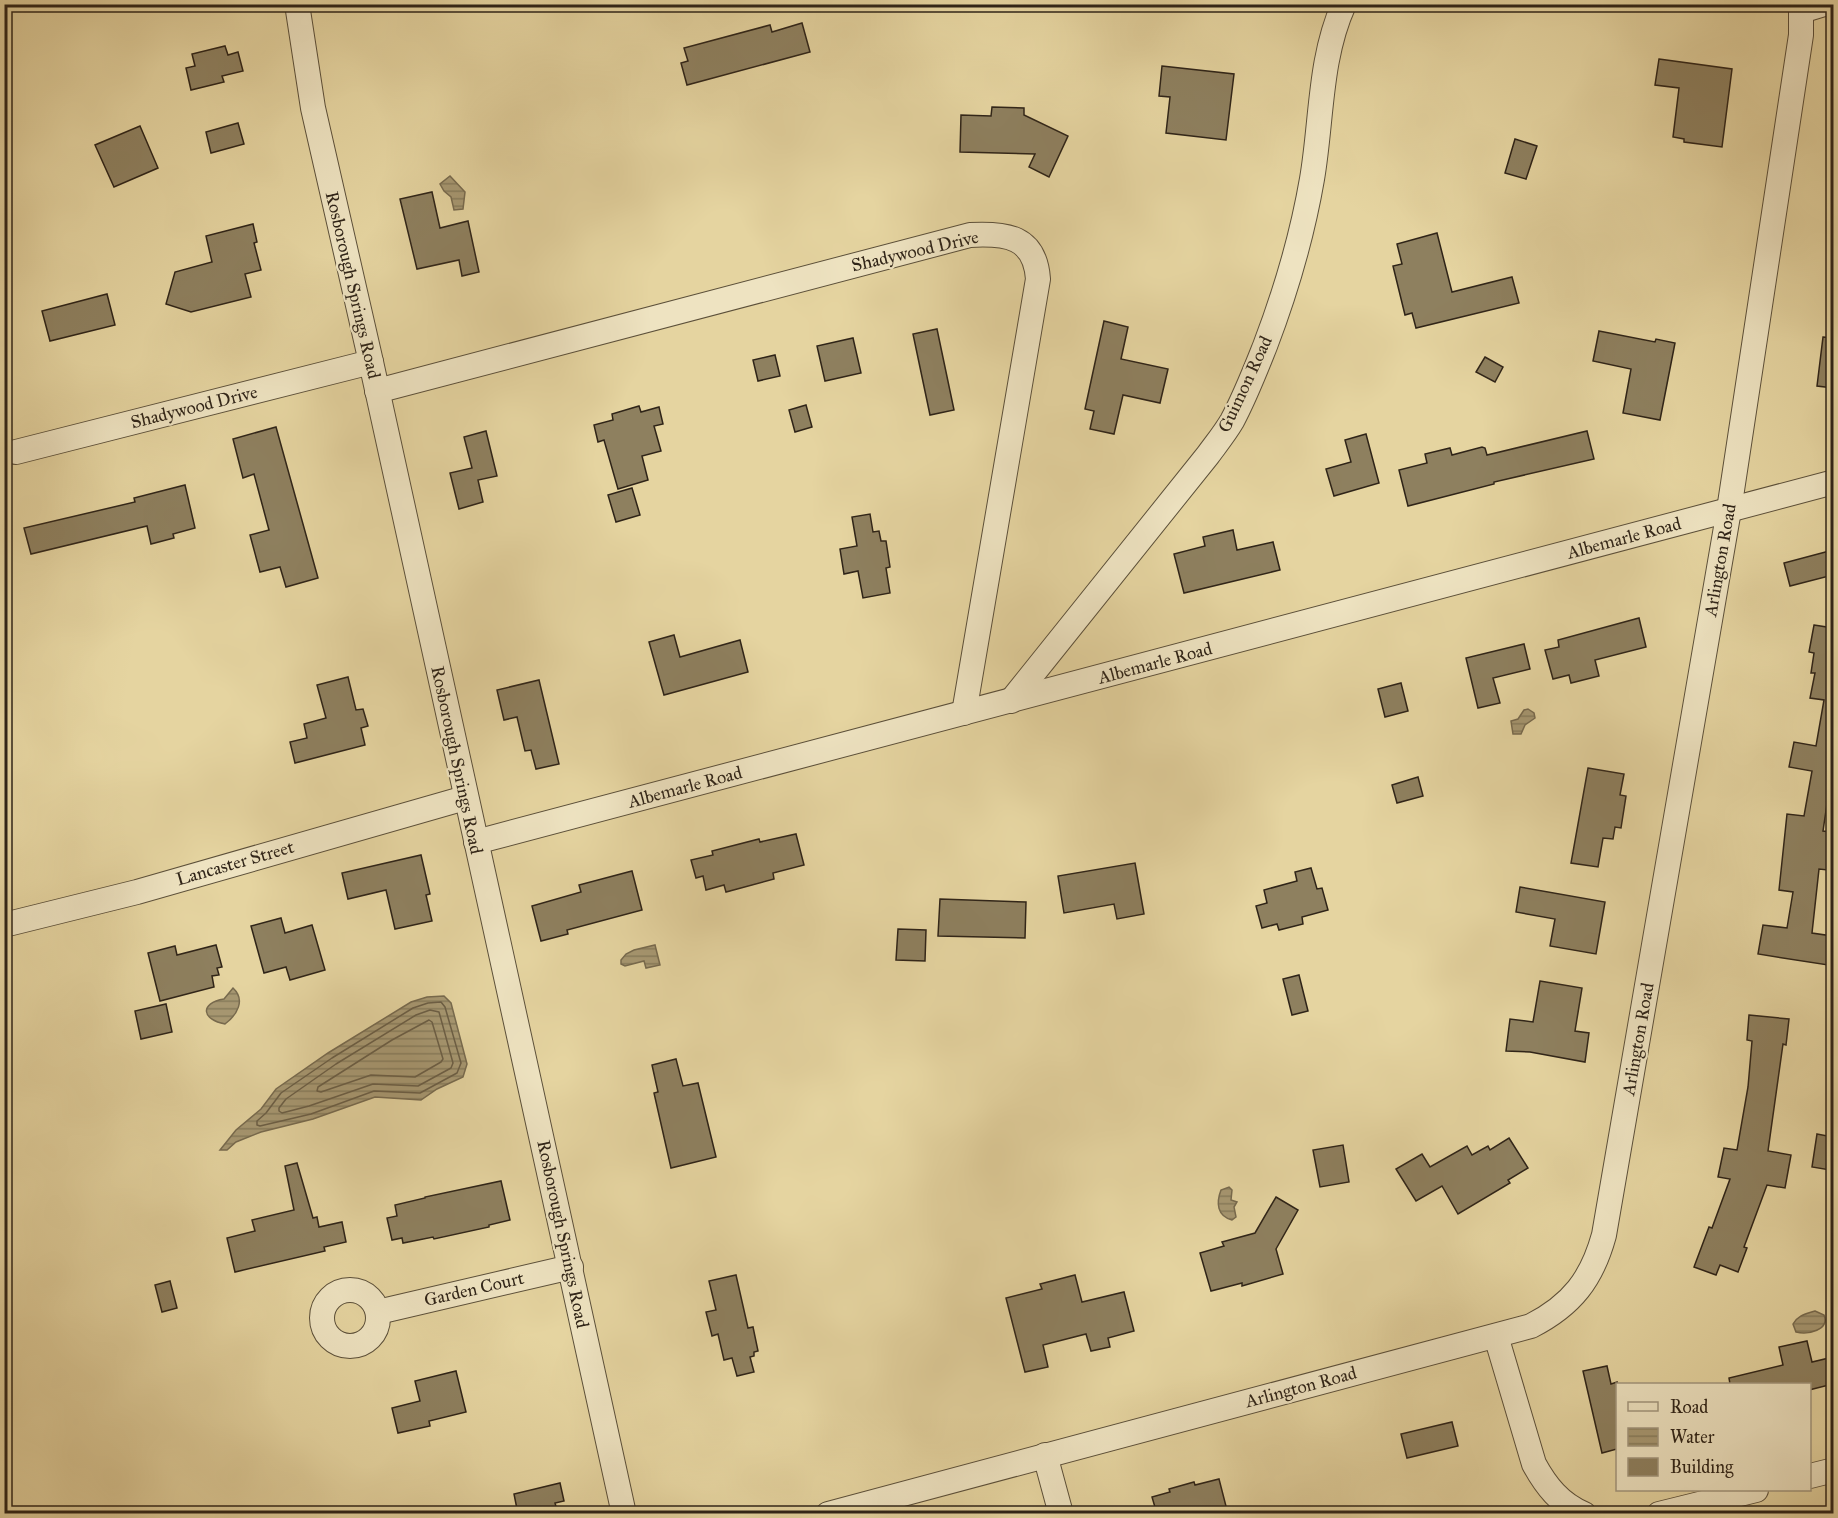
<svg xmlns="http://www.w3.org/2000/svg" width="1838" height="1518" font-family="'IM FELL Great Primer',serif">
	<defs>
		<pattern id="water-rules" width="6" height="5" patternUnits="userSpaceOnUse" patternTransform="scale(1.5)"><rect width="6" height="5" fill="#a79872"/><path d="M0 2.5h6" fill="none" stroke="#887c5d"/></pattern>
	</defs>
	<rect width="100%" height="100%" fill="#e5d4a0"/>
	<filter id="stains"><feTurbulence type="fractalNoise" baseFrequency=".00333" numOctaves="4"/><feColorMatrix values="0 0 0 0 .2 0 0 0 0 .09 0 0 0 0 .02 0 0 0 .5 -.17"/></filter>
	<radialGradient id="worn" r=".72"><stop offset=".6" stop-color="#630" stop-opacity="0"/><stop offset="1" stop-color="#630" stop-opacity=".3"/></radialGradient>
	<g fill="url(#water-rules)" stroke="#776a4e" stroke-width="1.5">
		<path d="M450,176L465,192L463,209L454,210L451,197L444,191L440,184Z"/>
		<path d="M1528,709L1534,713L1535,718L1525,725L1521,734H1513L1511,721L1518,719L1524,710Z"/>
		<path d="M655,945L660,965L646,968L644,961L625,966L621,964V960L626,954L634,950Z"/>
		<path d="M233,988C246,1000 237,1015 225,1024C202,1020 199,1003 224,999Z"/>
		<path d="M444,996L451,1003L467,1064L463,1077L437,1089L421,1100L375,1097L313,1119L261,1132L236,1142L227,1150H220L236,1130L261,1109L276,1089L328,1053L411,1002L427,997Z"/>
		<path d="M1229,1187L1232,1190L1231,1200L1237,1202L1234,1207L1236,1217L1232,1220C1217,1216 1216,1203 1221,1190Z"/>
		<path d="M1815,1311L1824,1315C1830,1330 1808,1335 1796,1332L1793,1324C1798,1315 1806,1314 1815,1311Z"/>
	</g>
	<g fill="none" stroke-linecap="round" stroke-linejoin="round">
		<g stroke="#6b5e45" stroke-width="1.5">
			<path d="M441,1002L445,1007L461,1063L457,1073L420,1093L374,1091L311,1114L260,1126L257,1125V1121L266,1113L281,1093L332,1058L413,1008L428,1003Z"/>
			<path d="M430,1010L439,1012L453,1063L451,1068L418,1086L373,1084L309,1106L282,1113L279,1111V1108L286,1099L336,1064L416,1015Z"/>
			<path d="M429,1020L432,1022L443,1059L441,1062L415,1077L371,1075L321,1092L317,1091L318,1087L392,1040Z"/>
		</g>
	</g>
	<g fill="#8e805f" stroke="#2f2418" stroke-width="1.5">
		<path d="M802,23L810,52L687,85L681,63L688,61L684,48L770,25L772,32Z"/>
		<path d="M225,46L228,55L238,52L243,71L222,76L224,82L191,90L186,68L195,66L192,54Z"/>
		<path d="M1659,59L1732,69L1722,147L1684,142V139L1673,137L1679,88L1655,85Z"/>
		<path d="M1162,66L1234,74L1226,140L1166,133L1170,97L1159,96Z"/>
		<path d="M992,107L1024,108V115L1068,136L1049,177L1029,167L1035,154L960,152L961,115L991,116Z"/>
		<path d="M238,123L244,144L211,153L206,132Z"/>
		<path d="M140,126L158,168L114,187L95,145Z"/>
		<path d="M1515,139L1537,146L1526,179L1505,173Z"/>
		<path d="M432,192L440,228L468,221L479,272L462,276L459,260L417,269L400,199Z"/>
		<path d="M253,224L257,242L254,243L261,270L245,274L251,297L191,312L166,304L175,272L212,262L206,236Z"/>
		<path d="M1437,233L1452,292L1512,277L1519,303L1416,328L1412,313L1405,315L1393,266L1402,264L1397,244Z"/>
		<path d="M107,294L115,325L50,341L42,311Z"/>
		<path d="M1104,321L1128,327L1121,359L1168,369L1160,403L1123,395L1114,434L1090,429L1094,411L1085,409Z"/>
		<path d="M937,329L954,410L930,415L913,334Z"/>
		<path d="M1599,331L1655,342L1656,339L1675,343L1660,420L1623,413L1631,369L1593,361Z"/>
		<path d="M1823,337L1833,338V388L1817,386Z"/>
		<path d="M853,338L861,373L825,381L817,346Z"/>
		<path d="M775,355L780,376L758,381L753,360Z"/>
		<path d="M1485,357L1503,367L1495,382L1476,372Z"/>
		<path d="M806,405L812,427L795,432L789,410Z"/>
		<path d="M639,406L641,412L659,407L663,424L654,426L661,451L642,456L648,480L618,489L604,440L598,442L594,425L613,420L612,414Z"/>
		<path d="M276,427L318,578L286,587L280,567L260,572L250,535L269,530L254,474L243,478L233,439Z"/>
		<path d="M486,431L497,476L478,480L483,502L459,509L450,473L472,468L464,437Z"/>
		<path d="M1587,431L1594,459L1494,482V484L1408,506L1399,470L1427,463L1425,454L1450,448L1452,455L1482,447L1485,448L1487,455Z"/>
		<path d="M1366,434L1379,483L1334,496L1326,469L1351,462L1345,440Z"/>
		<path d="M185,485L195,528L173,534L174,538L151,544L147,526L31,554L24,528L135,502L134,498Z"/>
		<path d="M632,488L640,515L616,522L608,495Z"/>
		<path d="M870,514L873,532L879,531L881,541H886L890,567L886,568L890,593L863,598L858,571L844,574L840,549L857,546L852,517Z"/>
		<path d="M1233,530L1237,550L1273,542L1280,570L1184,593L1174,554L1205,546L1203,537Z"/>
		<path d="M1833,550V575L1790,586L1784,563Z"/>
		<path d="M1639,618L1646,647L1595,660L1599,676L1571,683L1569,675L1553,679L1545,650L1559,647L1558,640Z"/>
		<path d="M1814,625L1833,628V798L1828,797L1823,831L1832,832L1828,870L1819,869L1812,933L1832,936L1828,965L1758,954L1763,925L1787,928L1793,892L1779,890L1787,814L1804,816L1812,771L1789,767L1794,742L1816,746L1824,700L1810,698L1815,673H1811L1814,653L1809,652Z"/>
		<path d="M674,635L680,657L740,640L748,672L664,695L649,642Z"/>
		<path d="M1524,644L1530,669L1493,678L1500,703L1478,708L1466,658Z"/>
		<path d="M348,677L356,710L363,709L368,726L361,728L365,745L295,763L290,742L307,738L304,724L326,718L317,685Z"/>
		<path d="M539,680L559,764L536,769L531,750L525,751L517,717L504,720L497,690Z"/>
		<path d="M1401,683L1408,711L1385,717L1378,689Z"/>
		<path d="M1588,768L1624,774L1620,795L1626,796L1621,828L1615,827L1613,839L1603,838L1598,867L1571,863Z"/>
		<path d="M1418,777L1423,796L1397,803L1392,785Z"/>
		<path d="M796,834L804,865L773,873L774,879L726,892L724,885L706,890L703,876L696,878L691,860L713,855L712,851L759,839L760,842Z"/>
		<path d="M421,855L430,894L426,895L432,921L395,929L386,890L348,899L342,873Z"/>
		<path d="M1135,863L1144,914L1117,919L1114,904L1064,913L1058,876Z"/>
		<path d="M1311,868L1317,889L1322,888L1328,910L1302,917L1303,924L1279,930L1277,924L1262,928L1256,906L1267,903L1264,890L1297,881L1295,872Z"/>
		<path d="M632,871L642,910L567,930L568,934L541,941L532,906L581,892L579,885Z"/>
		<path d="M1520,887L1605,902L1596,954L1550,946L1555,919L1516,912Z"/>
		<path d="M940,899L1026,902L1025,938L938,936Z"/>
		<path d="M281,918L285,933L312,925L325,970L290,980L286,967L264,973L251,926Z"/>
		<path d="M898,929L926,930L925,961L896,960Z"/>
		<path d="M216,945L222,967L217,968L219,975L212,976L214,987L160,1001L148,953L175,946L177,955Z"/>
		<path d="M1299,975L1308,1011L1292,1015L1283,979Z"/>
		<path d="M1540,981L1582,988L1575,1031L1589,1033L1585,1062L1530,1052L1506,1051L1510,1019L1533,1022Z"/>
		<path d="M166,1004L172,1032L141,1039L135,1011Z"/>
		<path d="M1749,1015L1789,1019L1786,1045L1783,1044L1768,1151L1791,1155L1785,1188L1767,1185L1744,1247L1747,1248L1738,1272L1720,1265L1716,1275L1694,1267L1709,1227L1712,1228L1730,1179L1718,1177L1724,1148L1737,1150L1748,1087L1752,1041L1747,1040Z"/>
		<path d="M676,1059L683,1086L698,1083L716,1157L671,1168L654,1093L658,1092L652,1065Z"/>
		<path d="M1817,1134L1833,1137L1830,1170L1812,1167Z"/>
		<path d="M1509,1138L1528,1168L1508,1180L1510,1183L1458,1214L1442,1186L1416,1201L1396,1169L1422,1154L1430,1167L1467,1146L1472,1155L1488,1146L1490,1150Z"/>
		<path d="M1343,1145L1349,1182L1320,1187L1313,1150Z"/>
		<path d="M297,1163L313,1218L317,1217L319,1227L342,1222L346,1242L324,1247L325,1251L235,1272L227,1238L255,1231L252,1220L294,1210L285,1166Z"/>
		<path d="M501,1181L510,1220L489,1225V1227L434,1239L433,1237L403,1243L402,1238L392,1240L387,1218L397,1216L395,1205L425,1198V1197Z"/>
		<path d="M1276,1197L1298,1210L1276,1249L1283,1274L1242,1286V1283L1211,1291L1200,1253L1224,1246L1222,1242L1255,1233Z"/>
		<path d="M736,1275L748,1328L753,1327L758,1351L754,1352V1356L750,1357L754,1372L737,1376L732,1358L724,1360L718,1334L712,1336L706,1312L716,1310L709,1281Z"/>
		<path d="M1075,1275L1082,1302L1124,1292L1134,1331L1108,1338L1110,1347L1091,1351L1086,1334L1043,1345L1048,1367L1025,1372L1006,1298L1042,1289L1040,1284Z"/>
		<path d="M170,1281L177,1308L162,1312L155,1285Z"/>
		<path d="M1807,1341L1812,1362L1833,1357V1384L1809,1390V1384H1730L1729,1378L1783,1365L1779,1347Z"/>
		<path d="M1607,1366L1611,1384L1617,1382V1449L1602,1453L1583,1371Z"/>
		<path d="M456,1371L466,1412L429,1421L430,1426L398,1433L392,1408L420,1401L415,1381Z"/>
		<path d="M1452,1422L1458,1446L1407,1458L1401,1434Z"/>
		<path d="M1219,1479L1228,1514H1157L1152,1497L1170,1492L1169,1489L1194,1482L1195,1485Z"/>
		<path d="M560,1483L564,1501L555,1503L558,1514H518L514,1494Z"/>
	</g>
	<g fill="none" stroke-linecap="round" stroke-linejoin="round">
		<g stroke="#5c503a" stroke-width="26">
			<g id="street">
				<path d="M297,4L313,108L371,362L624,1514"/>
				<path d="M1801,11L1824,4"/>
				<path d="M377,391L970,235C1006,233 1035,236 1038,279L964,713"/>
				<path d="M16,452L371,362"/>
				<path d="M1011,701L1208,455C1216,444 1225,433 1232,421C1245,397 1255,371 1265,346C1286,291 1302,237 1312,179C1322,121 1319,59 1344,4"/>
				<path d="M476,842L1834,482"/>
				<path d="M4,925L137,892L465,798"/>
				<circle cx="350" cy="1318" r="28"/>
				<path d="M378,1312L571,1267"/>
				<path d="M1496,1336L1534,1464C1546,1486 1560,1504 1584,1514"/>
				<path d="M1045,1455L1061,1514"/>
				<path d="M1810,1476L1834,1470"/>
				<path d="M828,1514L1531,1326C1572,1305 1592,1279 1604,1235L1729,510L1801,35V4"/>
				<path d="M1659,1514L1756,1490"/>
			</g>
		</g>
		<use href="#street" stroke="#eee3c1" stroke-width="24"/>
	</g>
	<g text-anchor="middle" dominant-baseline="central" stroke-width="4.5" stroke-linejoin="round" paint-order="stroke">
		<g font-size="18" fill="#2f2418" stroke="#eee3c1">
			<text transform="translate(915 251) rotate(-13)">Shadywood Drive</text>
			<text transform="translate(353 285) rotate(77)">Rosborough Springs Road</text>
			<text transform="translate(1245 384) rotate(-65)">Guimon Road</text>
			<text transform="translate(194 407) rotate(-14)">Shadywood Drive</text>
			<text transform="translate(1624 538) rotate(-15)">Albemarle Road</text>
			<text transform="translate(1720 560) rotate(-80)">Arlington Road</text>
			<text transform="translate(1155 663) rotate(-15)">Albemarle Road</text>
			<text transform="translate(457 760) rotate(78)">Rosborough Springs Road</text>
			<text transform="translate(685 787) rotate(-15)">Albemarle Road</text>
			<text transform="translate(235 863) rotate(-16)">Lancaster Street</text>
			<text transform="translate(1638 1039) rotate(-80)">Arlington Road</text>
			<text transform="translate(563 1234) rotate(78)">Rosborough Springs Road</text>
			<text transform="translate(474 1289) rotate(-13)">Garden Court</text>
			<text transform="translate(1301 1387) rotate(-15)">Arlington Road</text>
		</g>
	</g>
	<rect width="1838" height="1518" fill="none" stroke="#e5d4a0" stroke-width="24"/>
	<rect x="6" y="6" width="1826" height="1506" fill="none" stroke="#2f2418" stroke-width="3"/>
	<rect x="12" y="12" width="1814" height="1494" fill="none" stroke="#2f2418" stroke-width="1.5"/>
	<rect x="1616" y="1383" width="195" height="108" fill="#eee3c1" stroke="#a2977d" stroke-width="1.5"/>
	<rect x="1628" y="1402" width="30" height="9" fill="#eee3c1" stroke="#a2977d" stroke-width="1.5"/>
	<text x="1670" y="1413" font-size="18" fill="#2f2418">Road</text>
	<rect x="1628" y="1428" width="30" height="18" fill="url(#water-rules)" stroke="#a2977d" stroke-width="1.5"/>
	<text x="1670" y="1443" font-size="18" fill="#2f2418">Water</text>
	<rect x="1628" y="1458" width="30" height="18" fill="#8e805f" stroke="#a2977d" stroke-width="1.5"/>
	<text x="1670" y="1473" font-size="18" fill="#2f2418">Building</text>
	<rect width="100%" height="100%" filter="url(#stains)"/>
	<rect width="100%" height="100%" fill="url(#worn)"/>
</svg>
